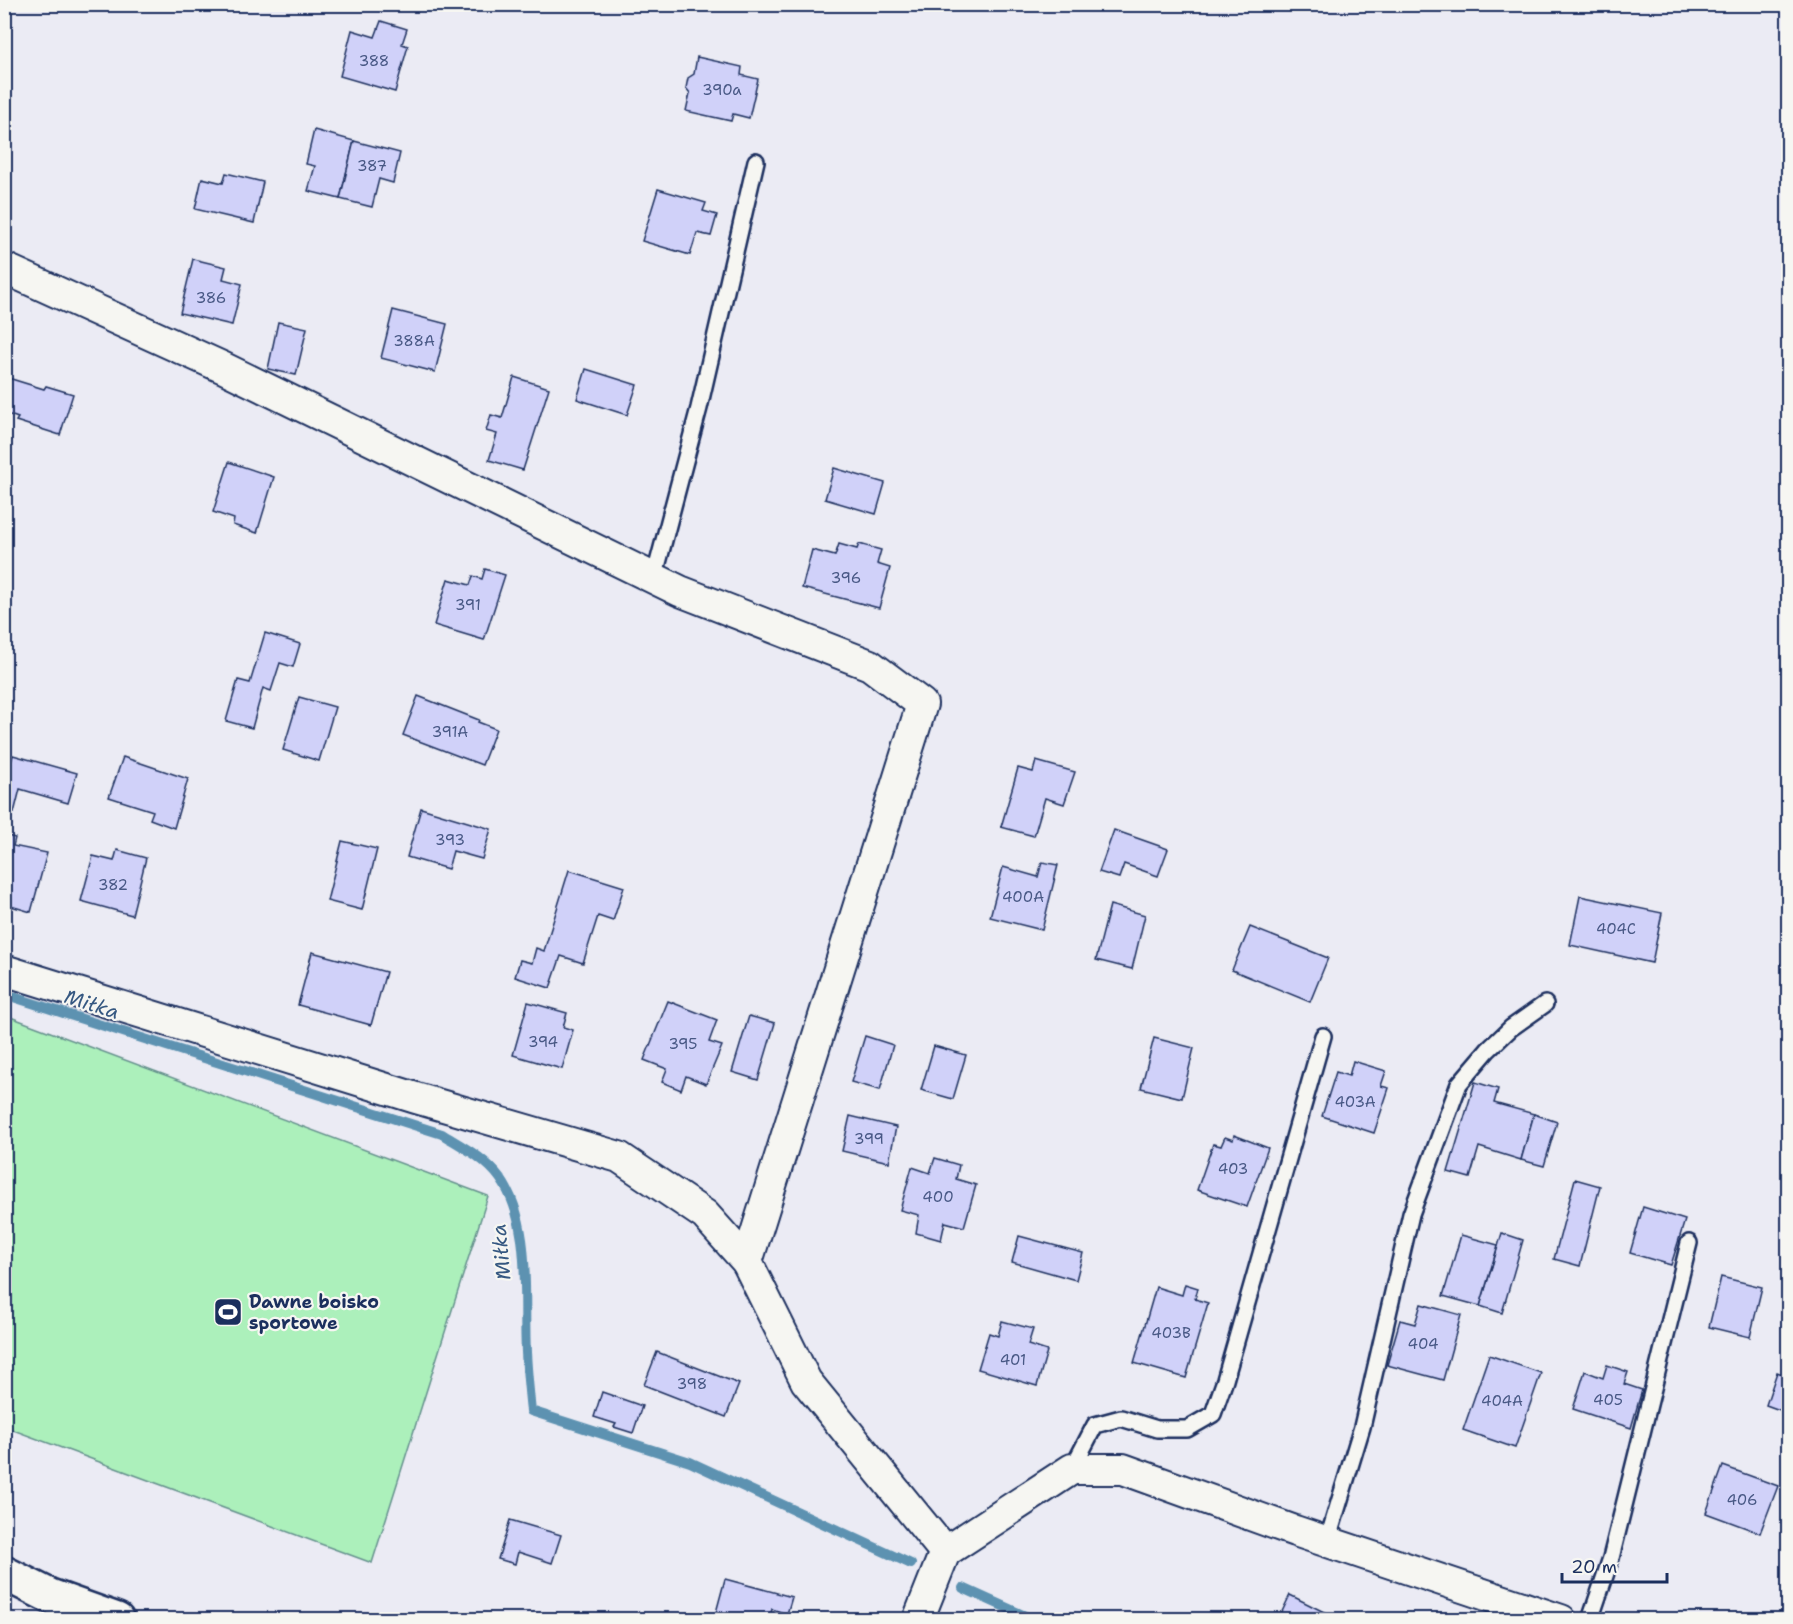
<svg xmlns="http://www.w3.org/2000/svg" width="1793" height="1624" font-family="'Shantell Sans',sans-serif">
	<rect width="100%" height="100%" fill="#ebebf4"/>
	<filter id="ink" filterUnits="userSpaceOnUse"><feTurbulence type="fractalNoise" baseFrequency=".0167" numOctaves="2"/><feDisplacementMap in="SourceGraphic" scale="12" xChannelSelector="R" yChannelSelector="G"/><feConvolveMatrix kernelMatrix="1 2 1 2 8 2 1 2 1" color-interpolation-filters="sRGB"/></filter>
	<g filter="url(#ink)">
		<path fill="#acf0bb" stroke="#64908c" stroke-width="1.5" d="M5,1015L488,1196L372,1563L5,1427Z"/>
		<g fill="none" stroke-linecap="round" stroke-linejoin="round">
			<g stroke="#5d92b1" stroke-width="10">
				<path d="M4,994L442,1134C463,1147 485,1158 500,1178C533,1224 523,1298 526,1352C527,1372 529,1392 531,1411L690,1462L911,1564"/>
				<path d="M963,1588L1034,1620"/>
			</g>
		</g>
		<g fill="#d0d1f9" stroke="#1b2f5e" stroke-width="1.5">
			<path d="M381,21L407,29L402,44L408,46L395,92L340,76L352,30L375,37Z"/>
			<path d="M697,57L742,67L741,75L758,79L749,118L733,114L731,121L686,111L690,93L686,88L688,78L694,74Z"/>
			<path d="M314,130L354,141L340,199L308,191L315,166L306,164Z"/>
			<path d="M354,141L400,153L393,183L379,179L372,207L340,199Z"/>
			<path d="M226,173L263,182L254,223L195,209L202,178L223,183Z"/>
			<path d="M658,189L706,203L703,211L717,215L711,236L697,233L690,255L642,241Z"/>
			<path d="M193,259L226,267L223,279L242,284L232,325L180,313Z"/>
			<path d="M393,310L447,324L435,372L381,358Z"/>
			<path d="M278,322L307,328L296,375L268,369Z"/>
			<path d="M586,369L637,385L627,415L577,399Z"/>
			<path d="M5,377L44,389L46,386L73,394L60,435L16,421L18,418L4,413Z"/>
			<path d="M514,377L549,388L523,470L489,460L497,434L486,431L491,415L502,418Z"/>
			<path d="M229,462L274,477L257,533L233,525L234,519L213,512Z"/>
			<path d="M834,468L885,483L876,514L825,499Z"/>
			<path d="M839,544L857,549L859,544L881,550L877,564L890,568L879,608L802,588L812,550L835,556Z"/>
			<path d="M485,569L505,575L484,640L434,625L448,579L470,585L473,576L482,579Z"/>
			<path d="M265,633L300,644L293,667L280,663L271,691L263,688L252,728L226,721L238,680L250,683Z"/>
			<path d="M418,696L479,720L478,722L496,729L482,765L403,735Z"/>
			<path d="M299,697L335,707L319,761L283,750Z"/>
			<path d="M13,755L77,773L68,803L20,789L14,813L4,811V786Z"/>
			<path d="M123,757L188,779L174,828L150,819L153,811L109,797Z"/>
			<path d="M1036,761L1075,772L1064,804L1045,798L1034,836L1001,827L1018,768L1033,772Z"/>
			<path d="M421,808L491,829L482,859L453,851L448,869L407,857Z"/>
			<path d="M1114,830L1168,849L1158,876L1124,864L1119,878L1099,872Z"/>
			<path d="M4,835L15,838L13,846L47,853L31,912L4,904Z"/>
			<path d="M342,841L377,849L362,910L327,901Z"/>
			<path d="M117,850L146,858L132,915L81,901L93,856L114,861Z"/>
			<path d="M1042,862L1058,865L1042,930L990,917L1003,867L1038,877Z"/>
			<path d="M569,870L624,887L613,921L598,916L583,963L561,956L550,988L515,977L520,960L532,963L536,948L544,951Z"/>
			<path d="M1580,896L1662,913L1652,963L1570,945Z"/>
			<path d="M1110,905L1145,915L1132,969L1096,960Z"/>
			<path d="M1250,927L1328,958L1310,1002L1232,970Z"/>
			<path d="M312,952L386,972L371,1025L298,1005Z"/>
			<path d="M668,1001L717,1020L709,1042L722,1046L706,1084L686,1076L681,1090L662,1082L667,1069L644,1060Z"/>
			<path d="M528,1002L567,1013L563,1027L573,1030L562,1069L513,1055Z"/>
			<path d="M749,1016L775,1023L758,1080L732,1072Z"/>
			<path d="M865,1036L893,1045L880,1090L851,1082Z"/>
			<path d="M1154,1038L1194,1048L1182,1098L1141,1088Z"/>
			<path d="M934,1046L966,1055L953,1099L921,1090Z"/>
			<path d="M1353,1061L1386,1071L1381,1086L1389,1088L1374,1133L1322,1116L1336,1072L1349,1076Z"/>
			<path d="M1475,1082L1498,1089L1494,1103L1534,1114L1521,1160L1479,1147L1470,1178L1448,1172Z"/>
			<path d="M1534,1114L1557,1122L1544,1166L1521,1160Z"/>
			<path d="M850,1116L896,1127L889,1162L842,1151Z"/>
			<path d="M1234,1135L1268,1148L1247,1207L1197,1190L1213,1144L1221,1146L1225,1137L1233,1140Z"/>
			<path d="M935,1158L959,1165L956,1179L976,1185L964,1227L945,1222L941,1240L916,1233L919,1215L900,1210L912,1167L930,1173Z"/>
			<path d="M1575,1179L1600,1186L1580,1266L1554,1259Z"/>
			<path d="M1643,1207L1685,1220L1671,1265L1630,1253Z"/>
			<path d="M1502,1233L1523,1240L1502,1313L1480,1306Z"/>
			<path d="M1461,1235L1498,1245L1480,1306L1443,1296Z"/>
			<path d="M1019,1236L1083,1253L1076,1280L1012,1262Z"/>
			<path d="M1721,1277L1762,1287L1750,1337L1709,1327Z"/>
			<path d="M1185,1284L1198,1288L1195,1299L1208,1303L1186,1378L1134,1363L1156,1287L1182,1295Z"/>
			<path d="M1421,1304L1461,1315L1443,1380L1387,1365L1400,1320L1415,1324Z"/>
			<path d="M1002,1321L1033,1329L1028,1345L1047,1351L1037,1386L978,1369L989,1333L998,1336Z"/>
			<path d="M657,1352L739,1384L726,1417L644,1385Z"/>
			<path d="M1489,1355L1541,1373L1515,1448L1463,1430Z"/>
			<path d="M1607,1365L1628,1372L1624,1384L1642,1390L1631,1428L1573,1409L1585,1371L1603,1378Z"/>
			<path d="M1777,1372L1788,1376V1413L1766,1405Z"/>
			<path d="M602,1392L642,1406L633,1433L614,1427L616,1424L594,1417Z"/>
			<path d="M1723,1466L1778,1486L1760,1533L1706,1513Z"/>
			<path d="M510,1520L561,1535L552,1563L518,1552L515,1564L498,1559Z"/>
			<path d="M725,1579L792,1597L787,1614L772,1609L769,1620H714Z"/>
			<path d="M1290,1595L1340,1620H1278Z"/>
		</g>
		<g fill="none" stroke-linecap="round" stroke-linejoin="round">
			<g stroke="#1b2f5e" stroke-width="20">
				<g id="service">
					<path d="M654,578L699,408L756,161"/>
					<path d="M1072,1469L1095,1425L1121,1418L1157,1429H1187L1213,1414L1225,1380L1323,1036"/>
					<path d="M1327,1542L1362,1427L1411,1214L1459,1084L1488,1050L1511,1028L1545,1004"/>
					<path d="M1590,1620L1611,1558L1689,1243"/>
				</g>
			</g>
			<g stroke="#1b2f5e" stroke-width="34">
				<g id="minor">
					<path d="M4,268L224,368L680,591L870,665L922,704L747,1262L806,1381L945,1552"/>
					<path d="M4,970L416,1098L619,1157L705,1215L747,1262"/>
					<path d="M918,1620L945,1552L1072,1469H1123L1295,1531L1561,1620"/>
				</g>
			</g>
			<g stroke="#1b2f5e" stroke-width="38">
				<path id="tertiary" d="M4,1573L50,1596L117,1620"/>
			</g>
			<use href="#service" stroke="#f6f6f2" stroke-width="15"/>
			<use href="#minor" stroke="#f6f6f2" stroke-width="30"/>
			<use href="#tertiary" stroke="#f6f6f2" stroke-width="33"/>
		</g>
	</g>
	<defs>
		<g id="stadium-square" transform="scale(1.5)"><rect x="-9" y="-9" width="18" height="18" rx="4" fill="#1b2f5e" stroke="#f6f6f2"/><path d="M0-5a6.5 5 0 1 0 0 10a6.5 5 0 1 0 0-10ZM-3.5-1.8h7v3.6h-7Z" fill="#fff"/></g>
	</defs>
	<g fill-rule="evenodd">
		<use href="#stadium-square" x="228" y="1312"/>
	</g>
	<g text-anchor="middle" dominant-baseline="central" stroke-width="4.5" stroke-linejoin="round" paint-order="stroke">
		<g font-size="15" fill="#485885">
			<text x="374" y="61">388</text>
			<text x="722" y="90">390a</text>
			<text x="372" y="166">387</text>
			<text x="211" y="298">386</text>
			<text x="414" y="341">388A</text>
			<text x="846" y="578">396</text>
			<text x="468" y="605">391</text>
			<text x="450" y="732">391A</text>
			<text x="450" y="840">393</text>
			<text x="113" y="885">382</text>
			<text x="1023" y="897">400A</text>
			<text x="1616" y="929">404C</text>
			<text x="543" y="1042">394</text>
			<text x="683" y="1044">395</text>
			<text x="1355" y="1102">403A</text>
			<text x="869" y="1139">399</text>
			<text x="1233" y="1169">403</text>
			<text x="938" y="1197">400</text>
			<text x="1171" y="1333">403B</text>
			<text x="1423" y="1344">404</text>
			<text x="1013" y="1360">401</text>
			<text x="692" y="1384">398</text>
			<text x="1608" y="1400">405</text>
			<text x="1502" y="1401">404A</text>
			<text x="1742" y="1500">406</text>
		</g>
		<g font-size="18" font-weight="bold" fill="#1b2f5e" stroke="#f6f6f2" text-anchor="start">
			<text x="249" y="1302">Dawne boisko<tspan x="249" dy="21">sportowe</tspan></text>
		</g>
		<g font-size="20" font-style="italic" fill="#365881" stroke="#f6f6f2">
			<text transform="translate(92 1004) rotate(18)">Miłka</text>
			<text transform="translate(501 1252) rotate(-95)">Miłka</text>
		</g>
	</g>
	<rect width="1793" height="1624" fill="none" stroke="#f6f6f2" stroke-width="24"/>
	<rect x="12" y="12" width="1769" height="1600" fill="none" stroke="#1b2f5e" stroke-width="2" filter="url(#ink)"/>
	<path d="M1562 1573v9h105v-9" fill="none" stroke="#1b2f5e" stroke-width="3"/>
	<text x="1571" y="1573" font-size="18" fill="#1b2f5e" stroke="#f6f6f2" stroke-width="4.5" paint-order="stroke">20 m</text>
</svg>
